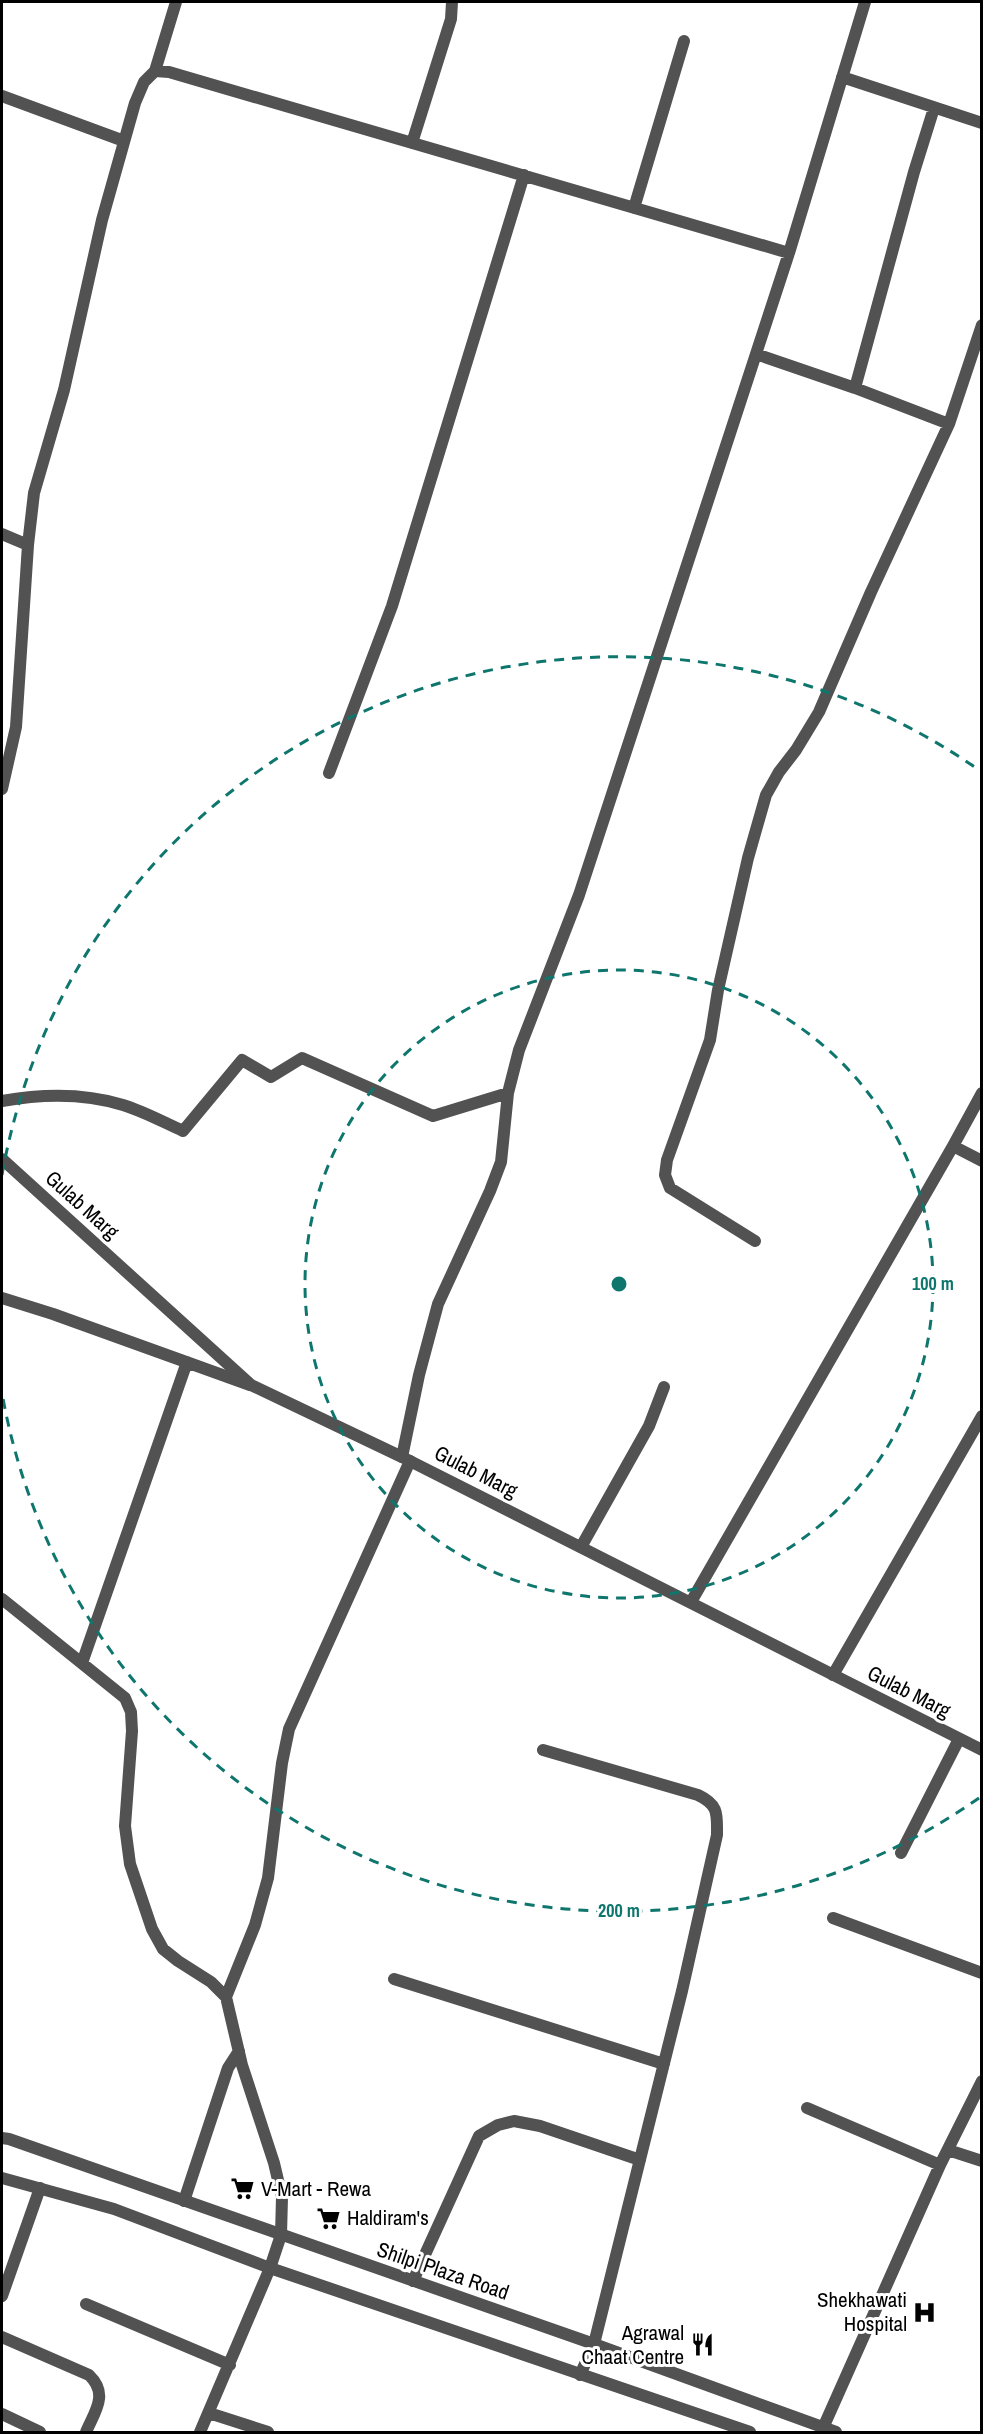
<svg xmlns="http://www.w3.org/2000/svg" width="983" height="2434" viewBox="0 0 983 2434" font-family="'Archivo Narrow',sans-serif">
	<rect width="100%" height="100%" fill="#fff"/>
	<g fill="none" stroke-linecap="round" stroke-linejoin="round">
		<!-- minor -->
		<path stroke="#525252" stroke-width="12" d="M155,71L176,2
			M842,77L982,123
			M2,96L124,141
			M412,143L451,19L452,2
			M634,208L684,41
			M855,388L914,172L934,108
			M949,424L982,325
			M2,534L28,545
			M329,773L392,606L524,175
			M2,789L16,727L28,545L34,493L64,390L102,220L135,103L144,82L155,71L169,72L789,253
			M2,1101C41,1094 84,1093 123,1105C143,1111 163,1122 183,1131L242,1060L271,1077L302,1058L433,1116L508,1093
			M953,1146L982,1161
			M755,1241L670,1188L665,1175L667,1160L710,1040L718,990L748,858L766,795L779,772L796,750L819,712L871,592L949,424L855,388L756,354
			M2,1298L53,1314L250,1385
			M402,1457L419,1375L438,1304L490,1191L501,1162L508,1093L519,1050L579,895L789,253L865,2
			M581,1547L649,1426L664,1387
			M2,1599L125,1698L131,1712L132,1731L125,1826L130,1864L152,1929L163,1949L178,1961L211,1982L226,1997L242,2065L274,2163L282,2197L281,2235L270,2268L200,2432
			M691,1602L953,1146L982,1093
			M82,1663L187,1362
			M833,1675L982,1416
			M543,1750L698,1795C719,1805 717,1814 717,1835L682,1991L594,2344L580,2375
			M901,1853L959,1739
			M833,1918L982,1973
			M394,1979L664,2064
			M226,1997L255,1925L268,1878L282,1763L289,1729L410,1461
			M807,2108L940,2165
			M948,2150L982,2161
			M184,2201L228,2068L239,2051
			M413,2281L479,2136L498,2125L514,2121L540,2126L640,2160
			M2,2296L40,2188
			M86,2304L230,2365
			M2,2337L89,2375C109,2394 95,2411 86,2432
			M209,2413L268,2432
			M2,2414L40,2432
			M823,2428L940,2165L982,2081"/>
		<!-- tertiary -->
		<path stroke="#525252" stroke-width="12" d="M2,1159L251,1385L402,1457L982,1750
			M2,2138L9,2139L594,2344L836,2432
			M2,2178L114,2209L270,2268L750,2432"/>
	</g>
	<!-- distance rings -->
	<g fill="none" stroke="#0f766e" stroke-width="3" stroke-dasharray="10 8">
		<circle cx="619" cy="1284" r="314"/>
		<path d="M979 1798A627 627 0 0 1 2 1393M2 1175A627 627 0 0 1 979 770"/>
	</g>
	<!-- icons -->
	<defs>
		<symbol id="supermarket-bare" viewBox="-9 -9 18 18"><path d="M-6-5.5h2.5l.6 2H6L4.5 2H-2.5L-4.4-4H-6ZM-1.5 3.2a1.3 1.3 0 1 0 .1 0ZM3 3.2a1.3 1.3 0 1 0 .1 0Z" fill="#000" stroke="#fff" stroke-width="2.5" paint-order="stroke"/></symbol>
		<symbol id="hospital-bare" viewBox="-9 -9 18 18"><path d="M-5-5h3v3.5h4V-5h3V5h-3V1.5h-4V5h-3Z" fill="#000" stroke="#fff" stroke-width="2.5" paint-order="stroke"/></symbol>
		<symbol id="restaurant-bare" viewBox="-9 -9 18 18"><path d="M-5-6h1v4h1v-4h1v4h1v-4h1v5L-1.5 .5V6h-2V.5L-5-1ZM5-6V6H3V1.5H1.5Q1.5-4 5-6Z" fill="#000" stroke="#fff" stroke-width="2.5" paint-order="stroke"/></symbol>
	</defs>
	<g fill-rule="evenodd">
		<use href="#supermarket-bare" x="226" y="2172" width="33" height="33"/>
		<use href="#supermarket-bare" x="312" y="2202" width="33" height="33"/>
		<use href="#hospital-bare" x="908" y="2296" width="33" height="33"/>
		<use href="#restaurant-bare" x="686" y="2328" width="33" height="33"/>
	</g>
	<g text-anchor="middle" stroke-width="6" stroke-linejoin="round" paint-order="stroke">
		<!-- street labels -->
		<g font-size="21" fill="#000" stroke="#fff">
			<text transform="translate(82 1205) rotate(42)" y="7">Gulab Marg</text>
			<text transform="translate(476 1472) rotate(27)" y="7">Gulab Marg</text>
			<text transform="translate(909 1692) rotate(27)" y="7">Gulab Marg</text>
			<text transform="translate(443 2271) rotate(19)" y="7">Shilpi Plaza Road</text>
		</g>
		<!-- poi labels -->
		<g font-size="21" fill="#000" stroke="#fff" text-anchor="start">
			<text x="261" y="2196">V-Mart - Rewa</text>
			<text x="347" y="2225">Haldiram's</text>
			<text x="907" y="2307" text-anchor="end">Shekhawati<tspan x="907" dy="24">Hospital</tspan></text>
			<text x="684" y="2340" text-anchor="end">Agrawal<tspan x="684" dy="24">Chaat Centre</tspan></text>
		</g>
	</g>
	<circle cx="619" cy="1284" r="9" fill="#0f766e" stroke="#fff" stroke-width="3"/>
	<g font-size="18" text-anchor="middle" font-weight="bold" fill="#0f766e" stroke="#fff" stroke-width="6" stroke-linejoin="round" paint-order="stroke">
		<text x="933" y="1290">100 m</text>
		<text x="619" y="1917">200 m</text>
	</g>
	<!-- border -->
	<rect width="983" height="2434" fill="none" stroke="#000000" stroke-width="6"/>
</svg>
